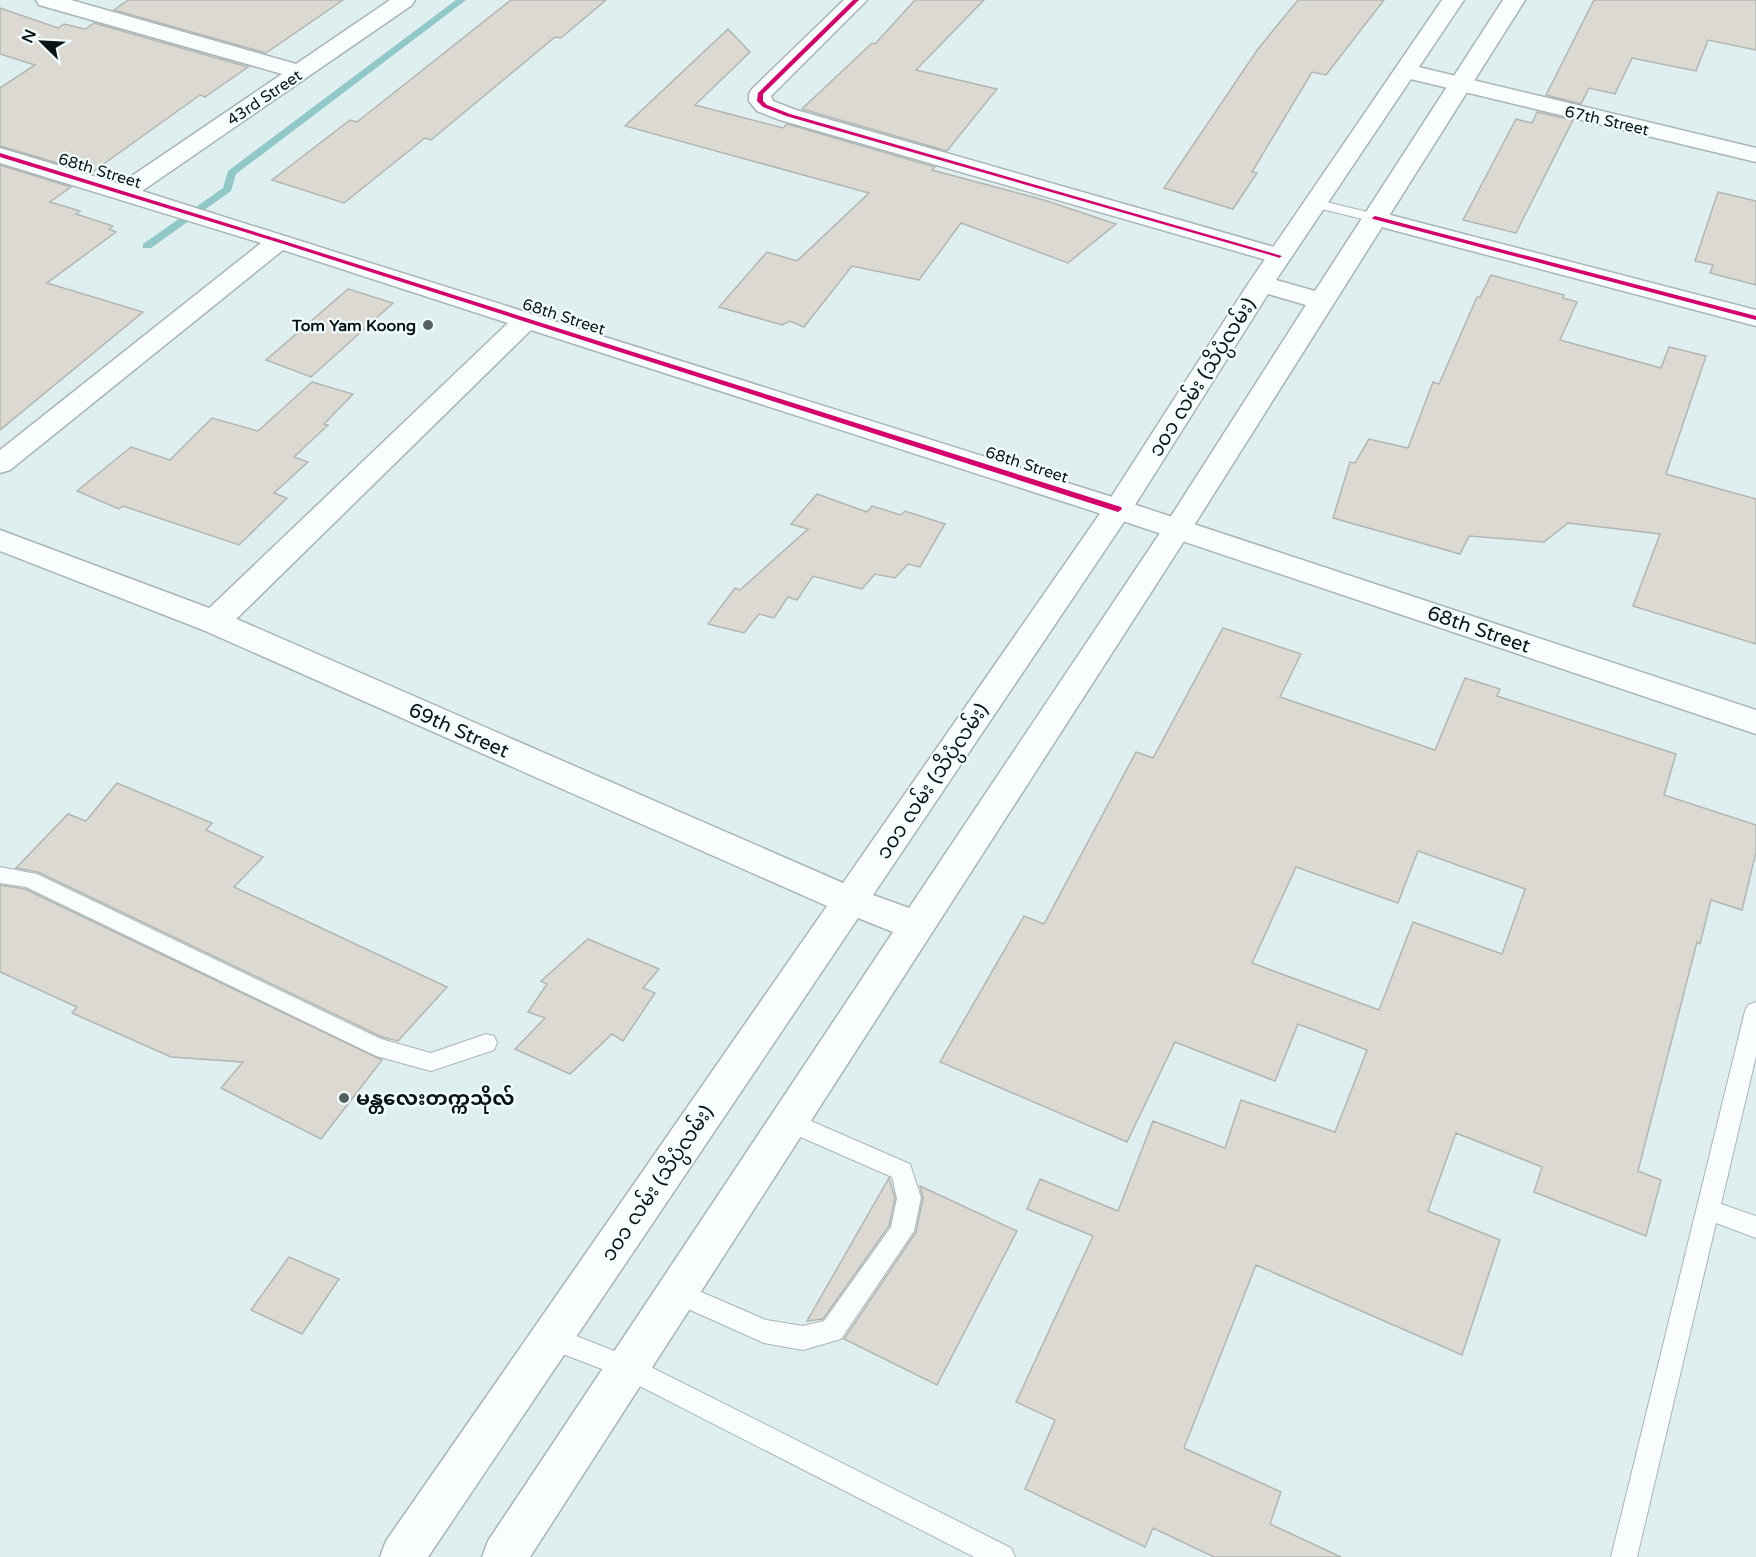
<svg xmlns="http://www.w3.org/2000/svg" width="1756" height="1557" viewBox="0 0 1756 1557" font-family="'Varela Round','Noto Sans Myanmar',sans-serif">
	<rect width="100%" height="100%" fill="#dfefef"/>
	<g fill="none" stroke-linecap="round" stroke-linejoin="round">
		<!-- stream -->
		<path fill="#90c8c8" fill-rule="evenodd" d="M456,0H466L236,174L231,191L151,248H143V244L223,188L228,171Z"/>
	</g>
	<!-- building -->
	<path fill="#dbd9d1" stroke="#b2b6b2" stroke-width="1.5" fill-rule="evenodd" d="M128,0H343L266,53L114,10Z
		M511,0H606L561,38L555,37L431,140L425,138L344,203L272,180L350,120L357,122Z
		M915,0H984L916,70L997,89L947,151L802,109L872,43L875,44Z
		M1298,0H1384L1326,75L1312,72L1252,172L1257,173L1233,209L1164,188L1258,49Z
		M1594,0H1756V50L1708,40L1696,71L1632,58L1615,94L1589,88L1581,104L1546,95Z
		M0,8L58,28L64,24L85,29L94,23L248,67L205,97L200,95L91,173L0,146V88L35,65L0,54Z
		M728,29L750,52L695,105L783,128L787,124L935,167L932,170L1044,200L1116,224L1068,263L961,223L919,280L852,266L804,327L790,321L782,325L719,307L767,252L797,261L869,193L625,126Z
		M1537,112L1573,120L1516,233L1463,220L1516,119L1532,123Z
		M0,165L71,187L50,202L80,211L76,214L113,226L109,229L116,232L47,283L143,312L0,430Z
		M1718,192L1756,201V285L1710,273L1713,265L1695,261Z
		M1491,275L1564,295L1563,298L1577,302L1560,340L1661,368L1669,347L1706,356L1666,474L1756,499V644L1633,606L1660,534L1568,523L1544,542L1469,536L1460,554L1333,518L1350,462L1355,463L1369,439L1408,448L1433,382L1439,384L1477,297H1480Z
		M348,289L393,303L311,377L266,360Z
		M312,382L353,394L324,424L328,425L294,457L308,462L274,493L287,498L239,545L123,506L119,509L77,491L131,447L170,460L212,418L258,431Z
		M817,494L867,512L872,506L901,515L905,511L945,524L920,567L908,564L895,578L875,574L862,589L813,576L797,600L788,597L774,618L759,614L744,633L708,624L735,588L740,590L808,529L791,524Z
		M1223,628L1301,654L1280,697L1435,750L1465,678L1500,689L1497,696L1676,754L1664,795L1756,825V852L1742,910L1711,900L1700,944L1697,942L1638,1171L1661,1180L1646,1236L1534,1192L1542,1167L1456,1133L1428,1211L1500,1240L1462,1355L1256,1265L1184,1448L1281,1492L1270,1524L1341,1557H1214L1153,1528L1145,1547L1025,1489L1055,1420L1016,1402L1093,1236L1027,1209L1040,1179L1118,1211L1153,1121L1225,1148L1241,1100L1335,1132L1367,1050L1298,1024L1275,1081L1175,1042L1127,1142L940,1062L1024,916L1044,924L1136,752L1153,758ZM1418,851L1525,889L1502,954L1413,922L1379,1010L1252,963L1296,867L1398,903Z
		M117,783L212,823L206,830L263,857L234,887L447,987L398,1041L382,1037L38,872L16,868L68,814L86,821Z
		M0,885L25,889L382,1060L321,1139L221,1088L243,1062L171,1057L72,1013L77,1007L0,972Z
		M588,939L659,969L643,988L655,993L623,1041L612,1034L570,1074L515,1049L545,1018L528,1012L547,984L541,981Z
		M889,1178L895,1198L889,1226L823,1319L807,1321Z
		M920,1186L1017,1231L937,1385L844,1339L916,1232L923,1198Z
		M289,1257L339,1279L302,1334L251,1310Z"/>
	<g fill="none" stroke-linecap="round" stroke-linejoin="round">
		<defs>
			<path id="service" d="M1314,199L1380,215L1382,218L1375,222L1309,206L1307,203L1309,200Z
				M0,867L37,874L381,1039L431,1053L486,1034L494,1036L497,1043L494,1050L431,1071L376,1056L26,887L0,883Z
				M1756,1002V1056L1721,1204L1756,1216V1238L1716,1223L1637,1557H1611L1745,1011L1748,1005Z
				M788,1111L910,1164L921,1198L914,1231L841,1339L803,1350L764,1343L668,1300L664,1292L668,1284L676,1281L766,1320L803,1326L824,1321L891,1227L897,1198L892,1177L780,1128L777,1121L780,1114Z
				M551,1326L637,1360L1011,1548L1015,1557H974L620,1376L542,1346L539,1338L542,1330Z"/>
			<path id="minor" d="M36,0H71L296,64L390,0H415L412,5L142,191L1128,502L1132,509L1128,516L1118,519L1108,516L531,330L225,630L214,633L203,630L199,622L203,614L508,323L283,250L10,470L0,473V450L261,243L0,163V148L120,184L282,74L39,5Z
				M844,0H867L771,96L773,101L796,110L1288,251L1292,256L1288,261L1279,264L1270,261L780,120L757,111L749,101V94L752,89Z
				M1406,64L1756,148V162L1398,76L1395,71L1398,66Z
				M1375,211L1756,310V326L1366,223L1363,218L1366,213Z"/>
			<path id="secondary" d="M1118,499L1756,710V734L1108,516L1104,509L1108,502Z"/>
			<path id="primary" d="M1442,0H1464L1276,280L1315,291L1503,0H1525L1188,535L530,1557H482L488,1541L893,932L858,918L428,1557H380L386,1541L827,906L203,630L0,551V530L225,614L843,883L1108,502L1248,284ZM1268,294L1306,305L1168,521L909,908L873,895L1128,516Z"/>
		</defs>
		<!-- service casing -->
		<use href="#service" stroke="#a8b5b5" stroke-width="2"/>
		<!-- minor casing -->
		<use href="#minor" stroke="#a8b5b5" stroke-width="3"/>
		<!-- secondary casing -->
		<use href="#secondary" stroke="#a8b5b5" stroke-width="3"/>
		<!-- primary casing -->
		<use href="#primary" stroke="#a8b5b5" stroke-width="3"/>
		<!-- service -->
		<use href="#service" fill="#fafdfd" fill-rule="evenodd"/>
		<!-- minor -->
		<use href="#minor" fill="#fafdfd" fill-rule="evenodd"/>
		<!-- secondary -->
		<use href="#secondary" fill="#fafdfd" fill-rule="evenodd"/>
		<!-- primary -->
		<use href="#primary" fill="#fafdfd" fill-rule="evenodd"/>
		<defs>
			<path id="cycleway" d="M853,0H859L763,94V101L767,105L790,114L1282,256L1279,258L1277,257L786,116L763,107L757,101L758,93Z
				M0,153L281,240L1121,507L1122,509L1118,512L1115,511L277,242L0,157Z
				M1375,216L1756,316V320L1373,219L1372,218Z"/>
		</defs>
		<!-- cycleway casing -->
		<use href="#cycleway" stroke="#f3fffe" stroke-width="4"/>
		<!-- cycleway -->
		<use href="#cycleway" fill="#d6006c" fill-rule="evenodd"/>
	</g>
	<!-- markers -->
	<g fill="#556161" stroke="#f3fffe" stroke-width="2">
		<circle cx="428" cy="325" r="6"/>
		<circle cx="344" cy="1098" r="6"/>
	</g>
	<g text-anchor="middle" stroke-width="4.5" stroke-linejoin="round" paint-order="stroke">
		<!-- far-street labels -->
		<g font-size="16" fill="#0a1414" stroke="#f3fffe">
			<text transform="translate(264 97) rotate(-34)" y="6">43rd Street</text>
			<text transform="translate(1607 120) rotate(13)" y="6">67th Street</text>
			<text transform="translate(100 170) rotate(17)" y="6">68th Street</text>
			<text transform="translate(564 316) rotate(18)" y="6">68th Street</text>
			<text transform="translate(1027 464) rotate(18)" y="6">68th Street</text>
		</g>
		<!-- far-poi labels -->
		<g font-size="16" font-weight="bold" fill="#0a1414" stroke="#f3fffe" text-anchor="end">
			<text x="416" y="331">Tom Yam Koong</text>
		</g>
		<!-- street labels -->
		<g font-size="20" fill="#0a1414" stroke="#f3fffe">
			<text transform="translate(1202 377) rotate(-58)" y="7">၁၀၁ လမ်း (သိပ္ပံလမ်း)</text>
			<text transform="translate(1479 629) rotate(19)" y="7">68th Street</text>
			<text transform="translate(459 730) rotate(24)" y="7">69th Street</text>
			<text transform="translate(932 781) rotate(-56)" y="7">၁၀၁ လမ်း (သိပ္ပံလမ်း)</text>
			<text transform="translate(657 1183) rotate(-56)" y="7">၁၀၁ လမ်း (သိပ္ပံလမ်း)</text>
		</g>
		<!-- poi labels -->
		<g font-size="20" font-weight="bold" fill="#0a1414" stroke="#f3fffe" text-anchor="start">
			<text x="356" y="1105">မန္တလေးတက္ကသိုလ်</text>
		</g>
	</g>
	<!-- north arrow -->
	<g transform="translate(42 42) rotate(294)" stroke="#f3fffe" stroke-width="4.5" paint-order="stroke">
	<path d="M0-4.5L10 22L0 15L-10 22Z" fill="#0a1414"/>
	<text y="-9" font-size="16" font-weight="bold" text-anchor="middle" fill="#0a1414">N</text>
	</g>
</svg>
